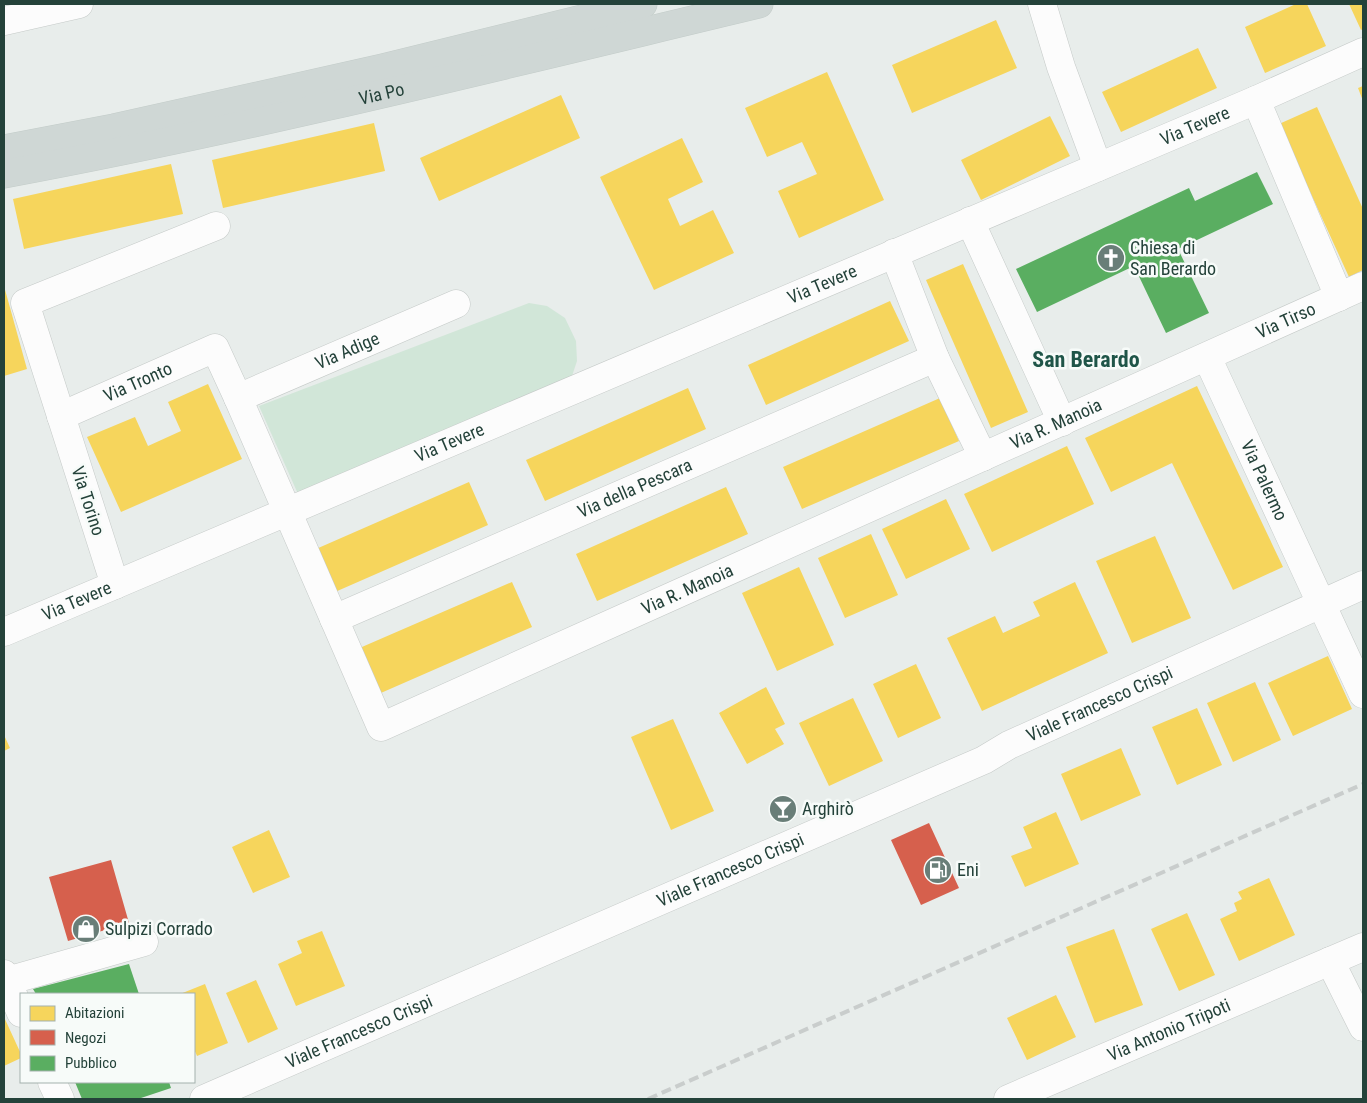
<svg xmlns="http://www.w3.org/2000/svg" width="1367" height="1103" viewBox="0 0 1367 1103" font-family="'Roboto Condensed',sans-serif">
	<rect width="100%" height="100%" fill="#e8edeb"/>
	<!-- green -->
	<path fill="#d1e6d8" d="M529,303L547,306L565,318L576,341L577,361L572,376L298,494L259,406Z"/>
	<!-- homes -->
	<path fill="#f6d55c" d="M1296,4H1307L1326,46L1265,73L1245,27Z
		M1349,4H1363V29L1361,30Z
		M996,20L1017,68L912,113L892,65Z
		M1198,48L1217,88L1121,132L1102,92Z
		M827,72L884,200L799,238L778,191L817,174L802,142L767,157L745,108Z
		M1363,86V101L1358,88Z
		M561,95L580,138L439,201L420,158Z
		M1317,107L1363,209V270L1349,277L1279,124Z
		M1050,116L1070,156L981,200L961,160Z
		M374,123L385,171L223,208L212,160Z
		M682,138L703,182L668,199L680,226L713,210L734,253L654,290L600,177Z
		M171,164L183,214L24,249L13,199Z
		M963,264L1028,412L991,428L926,280Z
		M4,286L27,369L4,376Z
		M890,301L909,341L766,405L748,365Z
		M208,384L242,459L121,512L87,437L135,417L148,446L181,431L168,402Z
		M1197,386L1283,567L1233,590L1172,463L1111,492L1085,438Z
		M688,388L706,429L545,501L526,460Z
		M940,398L959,441L802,509L783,467Z
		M1067,446L1094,504L992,552L964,494Z
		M469,482L488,525L335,592L316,549Z
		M726,487L748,534L597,601L576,554Z
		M946,499L970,549L906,579L882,529Z
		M871,534L898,595L845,618L818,558Z
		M1155,536L1191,618L1132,643L1096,561Z
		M799,567L834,645L777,671L742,593Z
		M512,582L532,627L374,696L355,650Z
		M1075,582L1108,653L982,711L947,638L995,616L1003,633L1040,616L1033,602Z
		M1328,656L1352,709L1293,736L1268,683Z
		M916,664L941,718L898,738L873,684Z
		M1255,682L1281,740L1233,762L1207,703Z
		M766,687L785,724L775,729L784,744L747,764L719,713Z
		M853,698L883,761L829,786L799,723Z
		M1197,708L1222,765L1177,785L1152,727Z
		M673,719L714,811L671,830L631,737Z
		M4,735L10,748L4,751Z
		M1121,748L1141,795L1081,821L1061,774Z
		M1056,812L1079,864L1025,887L1011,856L1032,848L1023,827Z
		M269,830L290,877L253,893L232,847Z
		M1269,878L1295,935L1239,961L1220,919L1237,911L1234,903L1242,899L1238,892Z
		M1187,913L1215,975L1179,991L1151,929Z
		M1114,929L1143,1005L1095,1023L1066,947Z
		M322,931L345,986L296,1006L278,964L302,953L297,941Z
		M256,980L278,1029L248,1043L226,993Z
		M205,984L228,1043L197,1056L194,1049V994H180Z
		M1056,995L1076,1037L1027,1060L1007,1018Z
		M4,1017L21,1054V1058L4,1066Z"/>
	<!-- shops -->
	<path fill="#d6604d" d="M929,823L959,888L921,905L891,840Z
		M111,860L129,923L68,941L49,877Z"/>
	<!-- public -->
	<path fill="#5aae61" d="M1257,172L1273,204L1178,249L1209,313L1166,333L1134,266L1037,312L1016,269L1189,188L1195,201Z
		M129,964L139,994H36L33,989Z
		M75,1082H169L171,1088L138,1099H82Z"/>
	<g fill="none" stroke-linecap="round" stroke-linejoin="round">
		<defs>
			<g id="minor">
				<path d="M1042,4L1061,67L1098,167"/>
				<path d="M4,21L79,4"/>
				<path d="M1256,100L1339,297"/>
				<path d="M970,221L1062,422"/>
				<path d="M894,253L935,358L983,457"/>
				<path id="s1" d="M1207,357L1363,694"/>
				<path id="s2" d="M238,398L456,304"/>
				<path id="s3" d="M61,416L215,348L238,398L381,727L1363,286"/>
				<path d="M115,585L25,303L216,226"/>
				<path id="s4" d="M334,619L935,358"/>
				<path id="s5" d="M4,632L1256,100L1363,52"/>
				<path d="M1330,961L1363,1027"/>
				<path d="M4,974L21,1013"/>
				<path d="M7,981L144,942"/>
				<path d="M52,1082L60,1099"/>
				<path id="s6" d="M204,1099L984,760L1009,745L1363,585"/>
				<path id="s7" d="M1008,1099L1363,947"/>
			</g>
			<g id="major">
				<path d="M4,149L114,128L383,68L643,4"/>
				<path id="s8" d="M4,174C257,127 508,64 759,4"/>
			</g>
		</defs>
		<!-- minor casing -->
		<use href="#minor" stroke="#c5cac8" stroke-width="29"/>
		<!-- major casing -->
		<use href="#major" stroke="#c3ccc9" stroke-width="29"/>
		<!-- minor -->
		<use href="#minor" stroke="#fcfcfc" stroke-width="28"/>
		<!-- major -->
		<use href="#major" stroke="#cfd7d5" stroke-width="28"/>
		<!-- rail -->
		<path stroke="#c9cdcc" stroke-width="4" stroke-dasharray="10 5" stroke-linecap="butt" d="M648,1099L1363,784"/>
	</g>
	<!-- icons -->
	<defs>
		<symbol id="church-disc" viewBox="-11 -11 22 22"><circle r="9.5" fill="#697e78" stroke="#f7fbf9"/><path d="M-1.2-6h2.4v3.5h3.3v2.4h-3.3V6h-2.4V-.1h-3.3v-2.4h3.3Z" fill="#fff"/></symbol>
		<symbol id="bar-disc" viewBox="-11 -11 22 22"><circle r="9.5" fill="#697e78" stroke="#f7fbf9"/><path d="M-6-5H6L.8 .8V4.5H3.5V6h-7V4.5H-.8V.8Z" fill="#fff"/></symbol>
		<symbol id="fuel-disc" viewBox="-11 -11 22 22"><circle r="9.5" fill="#697e78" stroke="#f7fbf9"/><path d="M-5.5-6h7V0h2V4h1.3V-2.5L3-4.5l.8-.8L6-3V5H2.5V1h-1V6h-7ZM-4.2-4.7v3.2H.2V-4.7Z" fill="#fff"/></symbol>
		<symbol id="shop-disc" viewBox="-11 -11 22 22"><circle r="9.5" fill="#697e78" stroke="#f7fbf9"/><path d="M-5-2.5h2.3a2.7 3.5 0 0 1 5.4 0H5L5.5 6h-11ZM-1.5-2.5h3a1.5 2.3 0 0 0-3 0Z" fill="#fff"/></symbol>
	</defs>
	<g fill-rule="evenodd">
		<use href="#church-disc" x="1095" y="242" width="32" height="32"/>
		<use href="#bar-disc" x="767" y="793" width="32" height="32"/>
		<use href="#fuel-disc" x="922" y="854" width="32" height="32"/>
		<use href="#shop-disc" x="70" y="913" width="32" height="32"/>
	</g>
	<g text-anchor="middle" stroke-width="5" stroke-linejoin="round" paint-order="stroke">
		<!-- street labels -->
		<g font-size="18" fill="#24423a" stroke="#f7fbf9">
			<text dy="6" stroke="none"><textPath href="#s8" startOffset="386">Via Po</textPath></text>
			<text dy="6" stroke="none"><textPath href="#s5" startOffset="1294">Via Tevere</textPath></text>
			<text dy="6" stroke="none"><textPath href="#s5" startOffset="889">Via Tevere</textPath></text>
			<text dy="6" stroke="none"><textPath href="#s3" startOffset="1574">Via Tirso</textPath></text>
			<text dy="6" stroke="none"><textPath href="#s2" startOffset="119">Via Adige</textPath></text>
			<text dy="6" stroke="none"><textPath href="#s3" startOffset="84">Via Tronto</textPath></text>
			<text dy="6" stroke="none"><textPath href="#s3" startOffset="1322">Via R. Manoia</textPath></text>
			<text dy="6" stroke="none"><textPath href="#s5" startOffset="484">Via Tevere</textPath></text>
			<text dy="6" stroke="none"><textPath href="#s1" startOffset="136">Via Palermo</textPath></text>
			<text dy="6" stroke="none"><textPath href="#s4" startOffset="328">Via della Pescara</textPath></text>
			<text transform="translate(88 501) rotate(72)" y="6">Via Torino</text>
			<text dy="6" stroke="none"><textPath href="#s3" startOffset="918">Via R. Manoia</textPath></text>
			<text dy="6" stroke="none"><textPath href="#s5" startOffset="79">Via Tevere</textPath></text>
			<text dy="6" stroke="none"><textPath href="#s6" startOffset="979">Viale Francesco Crispi</textPath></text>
			<text dy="6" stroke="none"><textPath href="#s6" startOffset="574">Viale Francesco Crispi</textPath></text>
			<text dy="6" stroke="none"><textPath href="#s7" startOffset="175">Via Antonio Tripoti</textPath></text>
			<text dy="6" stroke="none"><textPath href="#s6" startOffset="169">Viale Francesco Crispi</textPath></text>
		</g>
		<!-- poi labels -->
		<g font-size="18" fill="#24423a" stroke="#f7fbf9" text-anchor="start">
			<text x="1130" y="254">Chiesa di<tspan x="1130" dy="21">San Berardo</tspan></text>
			<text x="802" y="815">Arghirò</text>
			<text x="957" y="876">Eni</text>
			<text x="105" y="935">Sulpizi Corrado</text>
		</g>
		<!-- district labels -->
		<g font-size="22" font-weight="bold" fill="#1f5548" stroke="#f7fbf9">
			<text x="1086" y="367">San Berardo</text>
		</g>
	</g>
	<!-- border -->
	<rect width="1367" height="1103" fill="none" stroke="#24423a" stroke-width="10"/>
	<!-- legend -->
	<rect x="20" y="993" width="175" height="90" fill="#f7fbf9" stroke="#a3b1ad"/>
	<rect x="30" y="1006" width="25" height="15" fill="#f6d55c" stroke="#a3b1ad"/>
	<text x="65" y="1018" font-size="15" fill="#24423a">Abitazioni</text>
	<rect x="30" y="1030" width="25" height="15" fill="#d6604d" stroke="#a3b1ad"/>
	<text x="65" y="1043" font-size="15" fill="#24423a">Negozi</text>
	<rect x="30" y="1056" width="25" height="15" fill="#5aae61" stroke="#a3b1ad"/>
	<text x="65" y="1068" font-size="15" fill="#24423a">Pubblico</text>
</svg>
